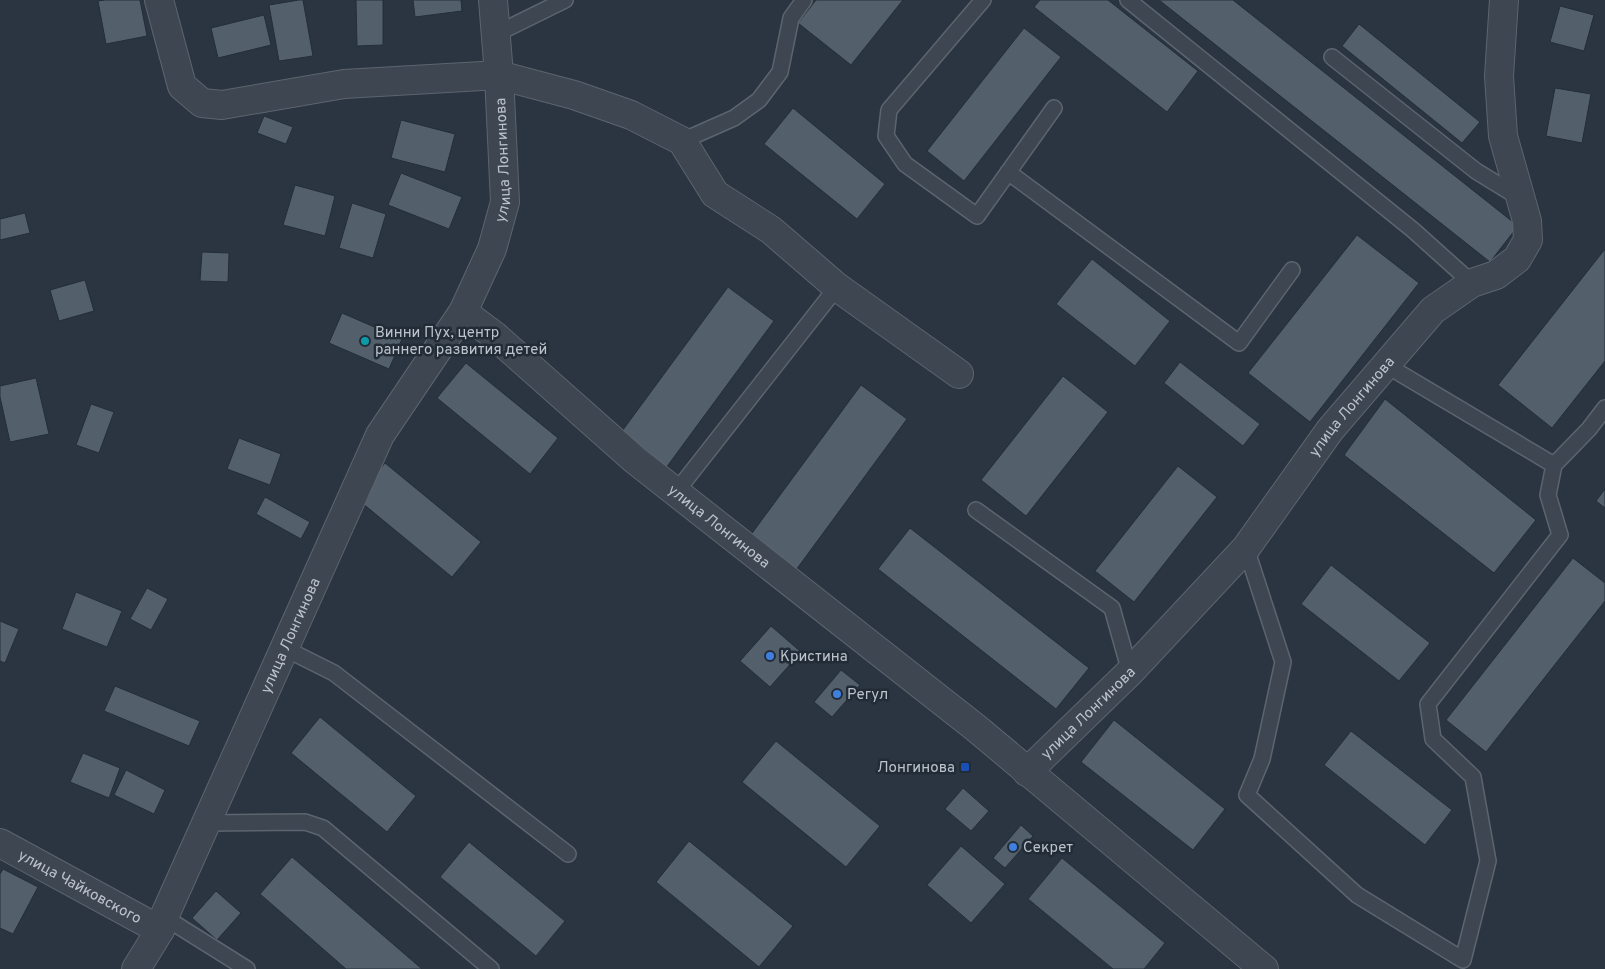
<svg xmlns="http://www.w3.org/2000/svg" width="1605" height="969" viewBox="0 0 1605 969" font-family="Overpass,sans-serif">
	<rect width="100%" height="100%" fill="#2a3541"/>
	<!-- building -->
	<path fill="#53606c" stroke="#242e39" d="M105,0H140L147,36L106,44L98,1Z
		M299,0H303L313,56L279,61L269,5Z
		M356,0H383V45L357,46Z
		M413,0H461L462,11L415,17Z
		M816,0H903L851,65L798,23Z
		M1040,0H1108L1198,71L1167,112L1034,7Z
		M1159,0H1233L1518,226L1490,262Z
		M1560,6L1594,15L1584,51L1550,42Z
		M264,15L271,45L218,58L211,28Z
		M1359,24L1480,122L1462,143L1342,46Z
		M1024,28L1061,57L964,181L927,151Z
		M1555,88L1591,94L1582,143L1546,136Z
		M793,108L885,184L857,219L764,144Z
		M264,116L293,127L286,144L257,133Z
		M401,120L455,134L445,172L391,158Z
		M401,173L462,197L449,229L388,205Z
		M295,185L335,196L325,236L283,225Z
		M352,203L386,214L373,258L339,248Z
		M25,213L30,233L0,240V219Z
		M1357,235L1419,283L1310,422L1248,373Z
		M1605,249V361L1552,428L1498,385Z
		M202,252L229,253L228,282L200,281Z
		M1092,259L1170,321L1135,366L1056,304Z
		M85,280L94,311L59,321L50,290Z
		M728,287L774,321L663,472L617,438Z
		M342,313L402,339L389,369L329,343Z
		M1180,362L1260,424L1243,446L1164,383Z
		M466,363L558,438L530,474L437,398Z
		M1063,376L1108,412L1026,516L981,480Z
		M36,378L49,434L10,442L0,397V386Z
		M861,385L907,419L796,570L750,536Z
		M1385,399L1536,520L1494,573L1344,455Z
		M91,404L114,412L99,453L76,445Z
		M239,438L281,454L270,485L227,469Z
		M385,463L481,542L452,577L356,498Z
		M1178,466L1217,497L1134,602L1095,571Z
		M1605,489V508L1596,501Z
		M265,497L310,522L301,539L256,514Z
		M910,528L1089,668L1056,709L878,569Z
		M1573,558L1605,583V601L1486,752L1446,720Z
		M1331,565L1430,643L1399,681L1301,604Z
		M147,588L168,599L151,630L130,619Z
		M76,592L122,611L107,647L62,629Z
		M0,621L19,629L5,663L0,661Z
		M771,626L801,652L770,687L740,661Z
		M841,670L860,685L832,717L814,702Z
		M115,686L200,721L189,746L104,711Z
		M320,717L416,796L387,832L291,753Z
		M1114,720L1225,809L1193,850L1081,762Z
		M1351,731L1452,810L1425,845L1324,765Z
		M776,741L880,826L846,867L742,782Z
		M83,753L120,768L109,798L70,782Z
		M126,770L165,790L154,814L114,795Z
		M963,788L989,811L971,831L945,809Z
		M1021,825L1033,836L1005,868L993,858Z
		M689,841L793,926L759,967L656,882Z
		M469,842L565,921L536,956L440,877Z
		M961,846L1005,884L971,923L927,885Z
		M292,857L422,969H346L260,894Z
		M1062,858L1165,943L1144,969H1113L1028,899Z
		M3,869L38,887L13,934L0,928V874Z
		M216,891L241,913L217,940L192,918Z"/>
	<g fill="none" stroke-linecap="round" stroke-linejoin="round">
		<defs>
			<path id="lane" d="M983,0L889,110L886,136L905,164L977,216L1054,108
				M1128,0L1413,230L1472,283
				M496,34L565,0
				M1332,57L1476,171L1520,198
				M682,141L734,118L759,100L780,72L791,18L804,0
				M1008,172L1239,343L1292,270
				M1554,465L1589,429L1605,408
				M676,492L837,287
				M976,510L1112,608L1130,672
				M1246,548L1283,662L1262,759L1247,795L1357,895L1463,960L1488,861L1473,777L1433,739L1428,704L1560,535L1548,495L1554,465L1386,365
				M284,648L334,673L568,854
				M206,823L305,822L323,828L491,969
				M164,917L247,969"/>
			<g id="street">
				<path d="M159,0L182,86L202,103L222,105L344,84L499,75L574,95L631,115L682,141L715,194L771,230L837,287L959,374"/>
				<path id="s1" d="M463,312L495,336L635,460L976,728L1264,969"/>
				<path id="s2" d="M1027,772L1130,672L1246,548L1330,430L1433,310L1472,283L1496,275L1517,259L1528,240L1527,221L1503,136L1499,76L1504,0"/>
				<path id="s3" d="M0,843L160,930"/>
				<path id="s4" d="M136,969L160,930L164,917L380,435L463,312L492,249L505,202L499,75L493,0"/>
			</g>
		</defs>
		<!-- lane casing -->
		<use href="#lane" stroke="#5c656f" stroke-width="18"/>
		<!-- street casing -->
		<use href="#street" stroke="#5c656f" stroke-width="30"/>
		<!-- lane -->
		<use href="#lane" stroke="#3e4751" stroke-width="15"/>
		<!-- street -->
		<use href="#street" stroke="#3e4751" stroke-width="28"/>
	</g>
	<!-- markers -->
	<circle fill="#0f9aa8" stroke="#222c37" stroke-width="2" cx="365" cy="341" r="5"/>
	<g fill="#3f7fe0" stroke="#222c37" stroke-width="2">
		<circle cx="770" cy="656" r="5"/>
		<circle cx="837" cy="694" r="5"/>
		<circle cx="1013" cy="847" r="5"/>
	</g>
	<rect fill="#1a4fb4" stroke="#222c37" stroke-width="2" x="960" y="762" width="10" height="10" rx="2.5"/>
	<g text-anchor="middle" stroke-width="5" stroke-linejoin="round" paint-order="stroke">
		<!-- street labels -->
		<g font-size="15" fill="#bbc2cb" stroke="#222c37">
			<text dy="5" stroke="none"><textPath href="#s4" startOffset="896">улица Лонгинова</textPath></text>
			<text dy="5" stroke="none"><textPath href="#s2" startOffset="490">улица Лонгинова</textPath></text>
			<text dy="5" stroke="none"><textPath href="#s1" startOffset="334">улица Лонгинова</textPath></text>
			<text dy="5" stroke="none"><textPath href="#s4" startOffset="368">улица Лонгинова</textPath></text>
			<text dy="5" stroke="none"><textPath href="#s2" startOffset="85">улица Лонгинова</textPath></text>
			<text dy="5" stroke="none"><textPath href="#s3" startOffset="91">улица Чайковского</textPath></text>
		</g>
		<!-- poi labels -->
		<g font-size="15" fill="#bbc2cb" stroke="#222c37" text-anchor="start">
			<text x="375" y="337">Винни Пух, центр<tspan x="375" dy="17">раннего развития детей</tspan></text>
			<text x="780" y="661">Кристина</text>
			<text x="847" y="699">Регул</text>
			<text x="955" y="772" text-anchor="end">Лонгинова</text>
			<text x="1023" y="852">Секрет</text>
		</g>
	</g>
</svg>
